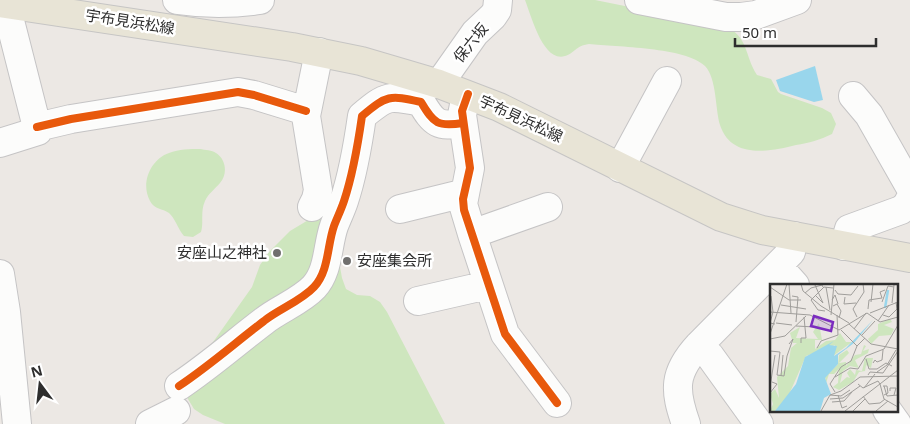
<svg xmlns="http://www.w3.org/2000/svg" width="910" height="424" viewBox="0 0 910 424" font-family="'Noto Sans','Noto Sans JP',sans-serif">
	<rect width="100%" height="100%" fill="#ece8e4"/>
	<!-- green -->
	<path fill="#cee6be" d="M525,0H595L724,26C749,36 744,55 757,75L771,79L778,92L781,94L822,108L831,113L836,124L832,134C820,140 809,143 796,145C769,152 731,159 720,125C715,108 717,79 705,66C686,47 616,47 589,44C575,46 575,53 565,56C543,63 531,15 525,0Z
		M200,149C205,150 212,150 216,153C226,159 228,174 220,183C215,189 208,194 205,201C200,212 204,222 201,232L193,237L184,236C178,229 175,218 169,213C162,208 155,210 150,201C140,183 151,159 169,153C179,149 190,149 200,149Z
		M318,217L326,218L334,233L342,278L346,289L357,295L370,296L380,302L387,312L445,424H225L203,415L194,409L188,399L186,387L194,369L252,287L260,265L269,252L290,231L310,219Z"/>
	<!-- water -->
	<path fill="#99d6ec" d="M815,66L823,100L814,102L780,91L776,80Z"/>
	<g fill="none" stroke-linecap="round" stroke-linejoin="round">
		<defs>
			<path id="minor" d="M177,0C204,4 233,4 260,0
				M639,0L726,17H741L756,15L797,0
				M439,84L475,33L493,16L497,10L498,0
				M853,96L869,115L910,187
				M464,105L462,115L470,168L463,204L472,234L505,334L557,403
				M37,127L71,119L238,92L254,95L306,111
				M0,143L38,131L10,21L13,5
				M620,168L667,81
				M312,207L316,199L318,190L306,116L319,52
				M400,209L457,195L464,196
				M472,234L548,207
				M844,246L849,229L901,210L907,205L910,199
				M778,266L795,285
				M0,274L6,312L17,424
				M418,301L488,285
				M699,345L710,356L759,424
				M179,386C209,366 235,343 264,321C279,309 301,301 314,287C329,271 327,246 334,226C337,218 341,210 344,201C353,174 358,144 362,116C387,95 389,95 421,102C434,124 438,127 463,123
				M887,410L897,424
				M150,424L176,411
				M686,424C674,390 673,373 699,345L791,252L794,236"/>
			<path id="major" d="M0,3L292,47L361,61L439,84L499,107L721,217L762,230L910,258"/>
		</defs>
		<!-- minor casing -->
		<use href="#minor" stroke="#c5c4c5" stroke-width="30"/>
		<!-- major casing -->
		<use href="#major" stroke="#c6c5c4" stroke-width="30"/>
		<!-- minor -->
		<use href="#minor" stroke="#fcfcfb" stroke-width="28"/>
		<!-- major -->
		<use href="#major" stroke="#e8e4d6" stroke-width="28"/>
		<defs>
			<path id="cycleway" d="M468,94L462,111L470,168L463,199L464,210L505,334L557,403
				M37,127L71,119L238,92L254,95L306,111
				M179,386C209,366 235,343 264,321C279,309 301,301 314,287C329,271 327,246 334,226C337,218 341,210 344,201C353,174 358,144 362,116C387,95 389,95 421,102C434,124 438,127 463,123"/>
		</defs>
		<!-- cycleway casing -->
		<use href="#cycleway" stroke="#fff" stroke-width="11"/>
		<!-- cycleway -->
		<use href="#cycleway" stroke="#e8590c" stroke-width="8"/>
	</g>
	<!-- markers -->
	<g fill="#706f6e" stroke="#fff" stroke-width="2">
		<circle cx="277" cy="253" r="5"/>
		<circle cx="347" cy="261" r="5"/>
	</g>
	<g text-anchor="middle" stroke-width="5" stroke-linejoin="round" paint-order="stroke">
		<!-- street labels -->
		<g font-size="15" fill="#2e2e2e" stroke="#fff">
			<text transform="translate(130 22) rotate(9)" y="5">宇布見浜松線</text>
			<text transform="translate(471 43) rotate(-51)" y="5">保六坂</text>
			<text transform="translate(521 119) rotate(25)" y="5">宇布見浜松線</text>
		</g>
		<!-- poi labels -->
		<g font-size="15" fill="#2e2e2e" stroke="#fff" text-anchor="end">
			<text x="267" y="258">安座山之神社</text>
			<text x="357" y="266" text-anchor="start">安座集会所</text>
		</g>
	</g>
	<!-- overview -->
	<g transform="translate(770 284)">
		<rect width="128" height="128" fill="#ece8e4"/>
		<path d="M120,35L122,38L114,41L124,45L121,51L109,52L101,60L98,55L108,46V40ZM49,39L52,56H45V65L56,57L65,56L70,49L76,58H82L63,72L65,61L36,72L17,115L5,127H0L3,120L0,110L5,105L9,114L7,93L18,82L21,64L27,59H23L20,49L30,43L26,54L48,55L43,48ZM94,61L96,62L93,67L99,65L98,69L85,76L89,84L80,82L73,87L70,99L77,93L80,94L77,89L80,85L85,91L86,86L92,87L95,74H103L101,84L96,81L95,87L89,88L83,98L69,106L63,103L68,99L69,85L64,90H59L56,99L55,93L68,80L69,71L77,66L79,69L69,79L76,78V82L85,71L91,70Z" fill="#cee6be"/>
		<path d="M103,36L84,59L68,71V80L55,94L61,110L54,114L50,127H5L26,100L35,73L64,57L59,61L67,62L64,72L76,64Z" fill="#99d6ec"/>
		<path fill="none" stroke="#99d6ec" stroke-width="2.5" d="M115,24L118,6"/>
		<path fill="none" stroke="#a09e9b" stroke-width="1" d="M19,0L21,29M31,0L33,7L51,22L79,39M45,1L53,19L45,11M0,3L19,16H31M56,3L60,26M65,6L68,10L81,11L88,2M35,9L41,4L52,1L53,3M1,12L3,28L0,39L5,40M22,12L28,13L26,38M75,13L74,20L86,19M62,16L65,11L68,20M101,18L103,0M112,18L118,2L124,3M122,19L124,1M11,21L36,25M63,22L67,20L71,27L69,34M98,25L99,16L112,14L110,8L115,6M55,27L48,26L41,16L54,3L63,4M0,28L40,31L69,46L97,29L110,38L128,33M100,29L128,18M61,31L64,0M113,31L119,33L127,25L126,18M87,33L83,25L94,8L93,0M108,37L119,21M6,39L22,41M79,40L101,60L128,65M26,42L45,43M84,45L96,29M71,46L87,62M0,50L17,0M92,51L105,37M0,55L15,52L36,32M31,59V54H36L34,33M47,64L51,57L68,51L67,31M0,67L10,68L7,91L14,92L17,72L23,55L19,60M96,75L99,85H107L116,79L122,82M103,79L105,76L107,78L112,76L113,66M107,88L117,81L126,66M98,91L100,88L113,89L128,67M11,92L13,71M65,93L80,84L88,85L96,72L114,65L128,41M88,100L93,104L108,97L110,100M110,100L114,115L128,123M113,102H117L118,109L114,111M114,102L117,112L128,111M0,103L5,71M94,104L105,90M120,107V104H126L124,111M65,108L60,100L71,83L81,77L87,62L95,54M0,109L7,100L2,98M60,111L71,112L80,106M68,111L72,124L77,122M93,112L99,120L110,119L115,115M60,115L73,114L90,102M62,118L74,117L82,108M51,127L60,111L71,107L90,93L128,92M75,127L128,86M83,127L95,115M106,127L118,117"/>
		<path fill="#7b2cbf" fill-opacity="0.15" stroke="#7b2cbf" stroke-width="2.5" d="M44,32L63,38L61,47L41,42Z"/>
		<rect width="128" height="128" fill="none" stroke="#2e2e2e" stroke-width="2.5"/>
	</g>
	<!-- north arrow -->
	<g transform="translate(40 384) rotate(345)" stroke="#ffffff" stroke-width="4" paint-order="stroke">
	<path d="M0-4L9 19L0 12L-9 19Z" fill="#2e2e2e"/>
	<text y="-8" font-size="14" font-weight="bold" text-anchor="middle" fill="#2e2e2e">N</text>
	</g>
	<!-- scale -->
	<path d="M735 38v8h141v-8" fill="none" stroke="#2e2e2e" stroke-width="2.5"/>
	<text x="742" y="38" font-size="15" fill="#2e2e2e" stroke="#ffffff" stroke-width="4" paint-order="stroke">50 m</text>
</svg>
